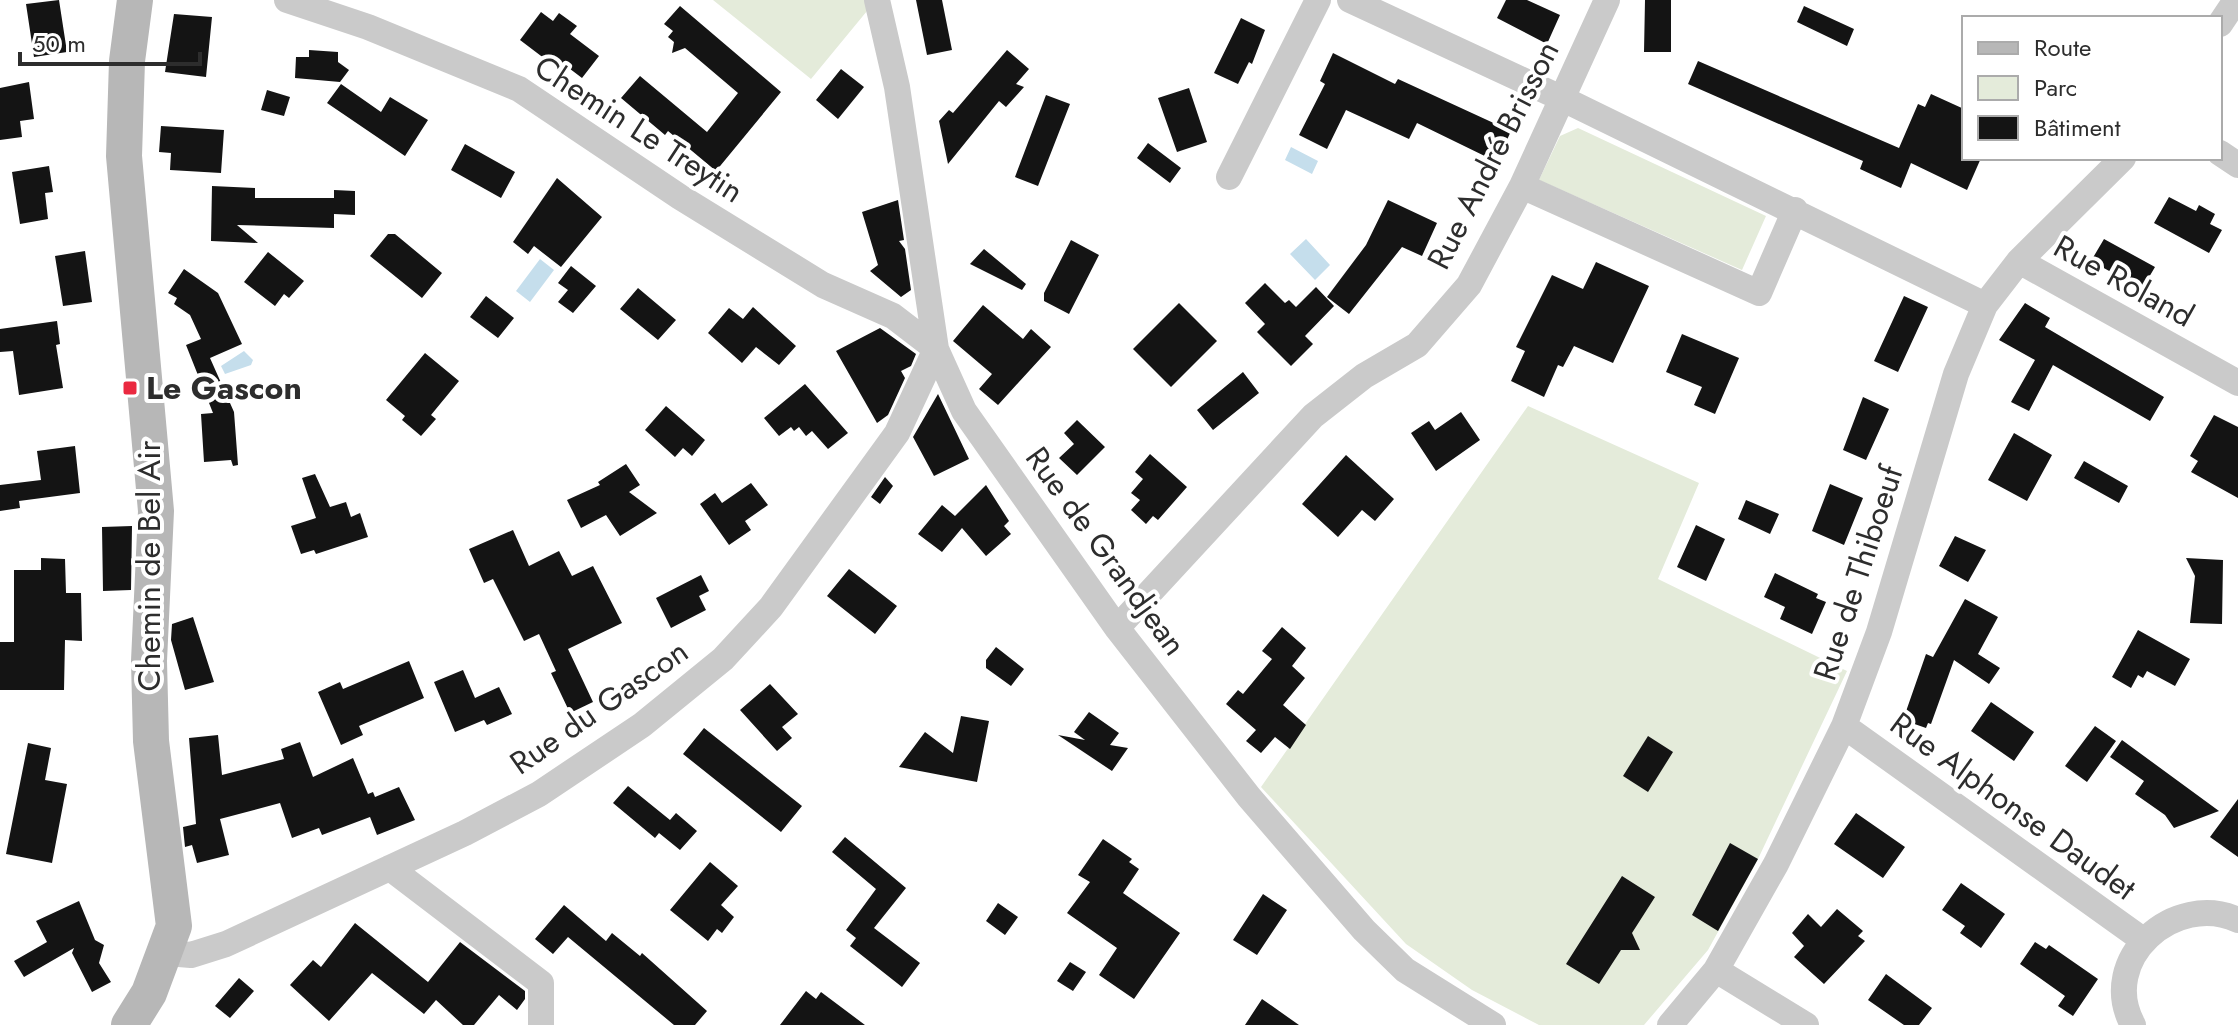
<svg xmlns="http://www.w3.org/2000/svg" width="2238" height="1025" viewBox="0 0 2238 1025" font-family="Jost,sans-serif">
	<rect width="100%" height="100%" fill="#fff"/>
	<!-- green -->
	<path fill="#e4ebda" d="M713,0H865L867,11L811,79Z
		M1578,128L1766,216L1742,270L1539,180L1560,136Z
		M1528,406L1699,483L1658,579L1847,671L1758,859L1708,950L1644,1025H1539L1472,990L1406,944L1261,787Z"/>
	<!-- water -->
	<path fill="#c5deec" d="M1291,147L1318,161L1312,174L1285,160Z
		M1306,239L1330,265L1315,280L1290,254Z
		M540,259L554,270L530,302L516,291Z
		M244,351L253,360L251,365L225,374L221,366Z"/>
	<!-- building -->
	<path fill="#141414" d="M59,0L67,52L34,57L26,4Z
		M916,0H942L952,50L927,55Z
		M1506,0H1527L1560,15L1547,44L1497,18Z
		M1645,0H1671V52H1644Z
		M680,6L781,92L716,171L668,131L665,135L621,98L640,76L707,132L738,93L685,48L672,53L674,42L668,37L673,31L664,24Z
		M1804,6L1854,29L1847,46L1797,22Z
		M541,12L553,21L559,13L577,26L570,34L599,56L582,78L553,56L549,62L520,40Z
		M174,14L212,17L206,77L165,72Z
		M1241,18L1265,30L1252,64L1249,62L1238,84L1214,73Z
		M309,50L338,52V62L349,70L340,82L295,78L296,57H309Z
		M1007,50L1029,69L1016,84L1024,87L1006,107L999,101L948,164L939,121L949,110L953,113Z
		M1333,53L1395,84L1398,79L1511,131L1497,162L1417,123L1409,139L1346,110L1327,149L1299,135L1325,84L1320,81Z
		M1698,61L1899,148L1918,104L1925,107L1931,94L1964,109V158H1981L1967,190L1911,163L1901,188L1860,169L1863,161L1688,84Z
		M841,69L864,87L838,119L816,100Z
		M29,82L34,119L20,121L22,137L0,140V88Z
		M341,84L381,112L390,97L428,120L405,156L327,103Z
		M1189,88L1207,142L1177,152L1158,98Z
		M267,90L290,97L284,116L261,110Z
		M1046,95L1070,104L1038,186L1015,177Z
		M161,126L224,130L221,173L170,170L171,153L159,152Z
		M1148,143L1181,168L1170,183L1137,158Z
		M465,144L515,172L501,198L451,170Z
		M49,166L53,192L45,193L48,219L20,224L12,172Z
		M557,178L602,217L561,267L534,246L528,254L513,242Z
		M212,186L255,188V198H334V190L355,191V215L334,214V228L237,225L258,243L211,241Z
		M2169,197L2196,211L2199,205L2215,214L2210,224L2222,230L2209,253L2154,223Z
		M898,200L904,240L899,241L905,249L911,290L901,297L870,271L878,265L862,212Z
		M1388,200L1437,223L1422,256L1402,247L1349,314L1327,297L1366,245Z
		M388,234H395L442,273L422,298L370,256Z
		M2104,239L2155,267L2142,289L2091,261Z
		M1071,240L1099,255L1069,314L1044,301V293Z
		M984,249L1026,284L1022,290L970,264Z
		M85,251L92,302L63,306L55,256Z
		M268,252L304,281L289,298L284,294L275,306L244,282Z
		M1596,262L1649,286L1613,363L1574,346L1563,367L1558,365L1544,397L1511,381L1525,351L1516,347L1552,275L1583,289Z
		M571,266L596,286L573,313L558,302L568,290L558,283Z
		M184,269L218,293L242,344L210,358L234,412L238,465L233,466L231,460L204,462L201,414L213,413L186,345L201,339L190,315L174,304L177,298L168,293Z
		M1265,283L1285,303L1289,300L1296,307L1316,287L1334,306L1305,336L1313,344L1291,366L1257,332L1265,324L1245,303Z
		M638,288L676,320L658,340L620,309Z
		M486,296L514,318L498,338L470,317Z
		M1904,296L1928,307L1898,372L1874,361Z
		M1179,303L1217,341L1171,387L1133,349Z
		M2025,303L2050,318L2045,327L2164,397L2150,421L2053,365L2029,411L2011,402L2035,360L1999,340Z
		M983,305L1023,339L1031,329L1051,347L998,405L979,389L992,374L953,341Z
		M753,307L796,346L779,365L756,347L742,363L708,333L729,308L743,319Z
		M57,321L60,344L56,345L63,388L19,395L13,351L0,352V329Z
		M880,328L916,354L911,366L901,371L905,378L888,415L877,423L836,351Z
		M1682,334L1739,358L1715,414L1694,405L1702,387L1666,372Z
		M425,353L459,381L431,415L436,419L421,436L402,420L405,416L386,400Z
		M1243,372L1259,393L1213,430L1197,410Z
		M805,384L848,433L828,449L812,431L806,436L799,427L794,431L791,427L779,436L764,418Z
		M938,394L969,459L934,476L913,437Z
		M1863,397L1889,409L1866,460L1843,450Z
		M666,406L705,440L692,456L683,448L675,457L645,430Z
		M1461,412L1480,440L1436,471L1411,433L1429,421L1435,430Z
		M2214,415L2238,427V498L2191,472L2198,461L2190,456Z
		M1077,420L1105,447L1077,475L1059,458L1074,444L1064,433Z
		M2014,433L2052,455L2027,501L1988,480Z
		M75,446L80,493L19,501L20,508L0,511V485L41,480L37,451Z
		M1150,454L1187,487L1158,520L1153,516L1146,524L1131,510L1140,500L1131,493L1143,479L1135,472Z
		M1346,455L1394,499L1375,521L1362,510L1338,537L1302,504Z
		M2084,461L2128,486L2119,503L2074,478Z
		M626,464L640,485L629,492L657,513L620,536L606,515L581,528L567,500L600,485L598,482Z
		M315,474L330,507L346,502L351,517L360,513L368,537L316,554L314,550L301,554L291,526L316,518L302,478Z
		M885,477L893,486L880,504L871,497Z
		M751,483L768,505L745,521L751,530L729,545L700,504L715,493L722,503Z
		M1830,484L1863,498L1844,545L1812,531Z
		M986,485L1009,521L1004,526L1011,534L986,556L962,528L942,552L918,534L942,505L955,516Z
		M1746,500L1779,514L1770,534L1738,519Z
		M1696,525L1725,539L1706,581L1677,567Z
		M132,526L131,590L103,591L102,527Z
		M513,530L529,566L559,551L572,576L593,566L622,623L568,649L593,702L570,713L551,673L556,671L539,634L524,641L493,579L484,583L469,549Z
		M1955,536L1986,550L1968,582L1939,566Z
		M41,558L65,559L66,593H81L82,641L65,640L64,690H0V642H14V570H41Z
		M2186,558L2223,560L2222,624L2190,623L2195,576Z
		M849,569L897,606L875,634L827,596Z
		M1775,573L1818,594L1816,598L1826,602L1812,634L1780,619L1785,607L1764,597Z
		M701,575L709,591L699,596L706,610L671,628L656,598Z
		M1965,599L1998,617L1978,654L2000,668L1989,684L1954,660L1931,724L1928,723L1926,728L1903,720L1926,654L1933,657Z
		M193,617L214,682L185,690L171,640L172,624Z
		M1282,627L1306,648L1292,666L1305,678L1283,705L1306,725L1290,749L1275,737L1261,753L1246,741L1256,730L1226,704L1238,690L1243,694L1272,659L1262,651Z
		M2138,630L2190,659L2175,686L2147,671L2143,678L2138,675L2131,688L2112,677Z
		M996,647L1024,669L1011,686L986,668V660Z
		M409,661L424,698L359,726L363,735L341,745L318,692L340,682L343,689Z
		M463,670L475,698L499,687L512,714L487,725L484,720L455,732L434,682Z
		M770,684L798,714L782,727L792,738L777,751L740,710Z
		M1991,702L2034,732L2014,761L1971,731Z
		M1089,712L1119,733L1110,745L1128,748L1112,771L1058,735L1085,740L1074,732Z
		M961,716L989,721L977,782L899,767L925,732L953,753Z
		M2095,726L2116,741L2087,782L2065,766Z
		M704,728L802,806L781,832L683,754Z
		M218,735L222,775L284,759L281,749L300,742L313,777L353,758L368,794L373,792L375,797L399,787L415,820L377,835L370,817L322,835L319,828L292,838L280,803L220,819L229,855L197,863L192,845L185,847L183,827L196,824L189,738Z
		M1648,736L1673,752L1648,792L1623,776Z
		M2122,740L2219,811L2174,828L2165,815L2135,794L2144,781L2110,757Z
		M28,743L51,748L45,780L67,784L52,863L6,854Z
		M628,786L670,820L676,813L697,831L680,850L659,833L655,838L613,803Z
		M2238,799V857L2210,837Z
		M1856,813L1905,847L1883,878L1834,844Z
		M845,837L906,888L874,928L920,963L902,987L850,946L856,938L846,930L876,889L832,852Z
		M1103,839L1132,859L1129,862L1139,869L1123,893L1180,933L1134,999L1099,975L1117,948L1067,913L1090,882L1078,875Z
		M1730,843L1758,859L1718,931L1692,915Z
		M710,862L738,886L721,905L734,917L722,933L717,929L708,941L670,910Z
		M1622,876L1655,897L1632,933L1640,950H1621L1599,984L1566,964Z
		M1961,883L2005,914L1981,948L1960,933L1965,926L1942,910Z
		M1263,894L1287,910L1257,955L1233,940Z
		M79,901L95,940L104,945L99,963L111,982L92,992L72,953L74,948L24,977L14,961L47,942L36,921Z
		M998,903L1018,917L1005,935L986,921Z
		M564,905L606,941L612,933L640,956L642,953L707,1011L695,1025H674L568,937L553,954L535,939Z
		M1837,909L1863,931L1858,936L1865,941L1824,984L1794,957L1804,946L1792,933L1808,914L1821,927Z
		M355,923L428,982L460,942L525,991V999L517,1010L499,995L474,1025H463L436,1000L424,1014L372,973L329,1021L290,985L313,960L321,967Z
		M2035,942L2046,949L2049,945L2098,979L2073,1016L2058,1006L2065,996L2020,964Z
		M1070,962L1086,972L1073,991L1057,981Z
		M1886,974L1932,1008L1919,1025H1904L1868,1000Z
		M239,978L254,991L230,1018L215,1006Z
		M806,991L816,999L821,992L865,1025H780Z
		M1262,999L1299,1025H1245Z"/>
	<g fill="none" stroke-linecap="round" stroke-linejoin="round">
		<!-- street -->
		<path stroke="#cacaca" stroke-width="26" d="M287,0L368,27L519,89L680,197L823,285L893,316L936,349
			M877,0L897,87L936,349L964,411L1117,628L1249,797L1364,930L1405,970L1493,1025
			M1350,0L1561,98L1985,305
			M2220,24L2236,0
			M2220,153L2238,165
			M1229,177L1318,0
			M1522,186L1759,293L1795,210
			M2019,261L2238,383
			M1117,628L1313,416L1364,376L1417,345L1469,285L1522,186L1607,0
			M1844,726L2143,940
			M390,868L541,983V1025
			M167,953L191,955L226,944L465,833L539,794L642,725L723,659L771,607L897,433L936,349
			M1716,970L1806,1025
			M1670,1025L1716,970L1776,864L1844,726L1879,632L1956,374L1985,305L2019,261L2123,158
			M2133,1025C2097,959 2175,891 2238,920"/>
		<!-- secondary -->
		<path stroke="#b7b7b7" stroke-width="36" d="M129,1025L149,993L174,926L151,741L149,661L156,511L124,156L127,61L135,0"/>
	</g>
	<!-- markers -->
	<rect fill="#ea2940" stroke="#fff" stroke-width="3" x="122" y="380" width="16" height="16" rx="4"/>
	<g text-anchor="middle" stroke-width="8" stroke-linejoin="round" paint-order="stroke">
		<!-- street labels -->
		<g font-size="32" fill="#2d2d2d" stroke="#fff">
			<text transform="translate(639 129) rotate(33)" y="11">Chemin Le Treytin</text>
			<text transform="translate(1493 155) rotate(-63)" y="11">Rue André Brisson</text>
			<text transform="translate(2124 281) rotate(29)" y="11">Rue Roland</text>
			<text transform="translate(1106 551) rotate(54)" y="11">Rue de Grandjean</text>
			<text transform="translate(149 566) rotate(-90)" y="11">Chemin de Bel Air</text>
			<text transform="translate(1858 573) rotate(-72)" y="11">Rue de Thiboeuf</text>
			<text transform="translate(599 707) rotate(-35)" y="11">Rue du Gascon</text>
			<text transform="translate(2013 806) rotate(36)" y="11">Rue Alphonse Daudet</text>
		</g>
		<!-- poi labels -->
		<g font-size="32" font-weight="bold" fill="#2d2d2d" stroke="#fff" text-anchor="start">
			<text x="146" y="399">Le Gascon</text>
		</g>
	</g>
	<!-- legend -->
	<rect x="1962" y="16" width="260" height="144" fill="#ffffff" stroke="#ababab" stroke-width="2"/>
	<rect x="1978" y="42" width="40" height="12" fill="#b7b7b7" stroke="#ababab" stroke-width="2"/>
	<text x="2034" y="56" font-size="24" fill="#2d2d2d">Route</text>
	<rect x="1978" y="76" width="40" height="24" fill="#e4ebda" stroke="#ababab" stroke-width="2"/>
	<text x="2034" y="96" font-size="24" fill="#2d2d2d">Parc</text>
	<rect x="1978" y="116" width="40" height="24" fill="#141414" stroke="#ababab" stroke-width="2"/>
	<text x="2034" y="136" font-size="24" fill="#2d2d2d">Bâtiment</text>
	<!-- scale -->
	<path d="M20 52v12h180v-12" fill="none" stroke="#2d2d2d" stroke-width="4"/>
	<text x="32" y="52" font-size="24" fill="#2d2d2d" stroke="#ffffff" stroke-width="6" paint-order="stroke">50 m</text>
</svg>
